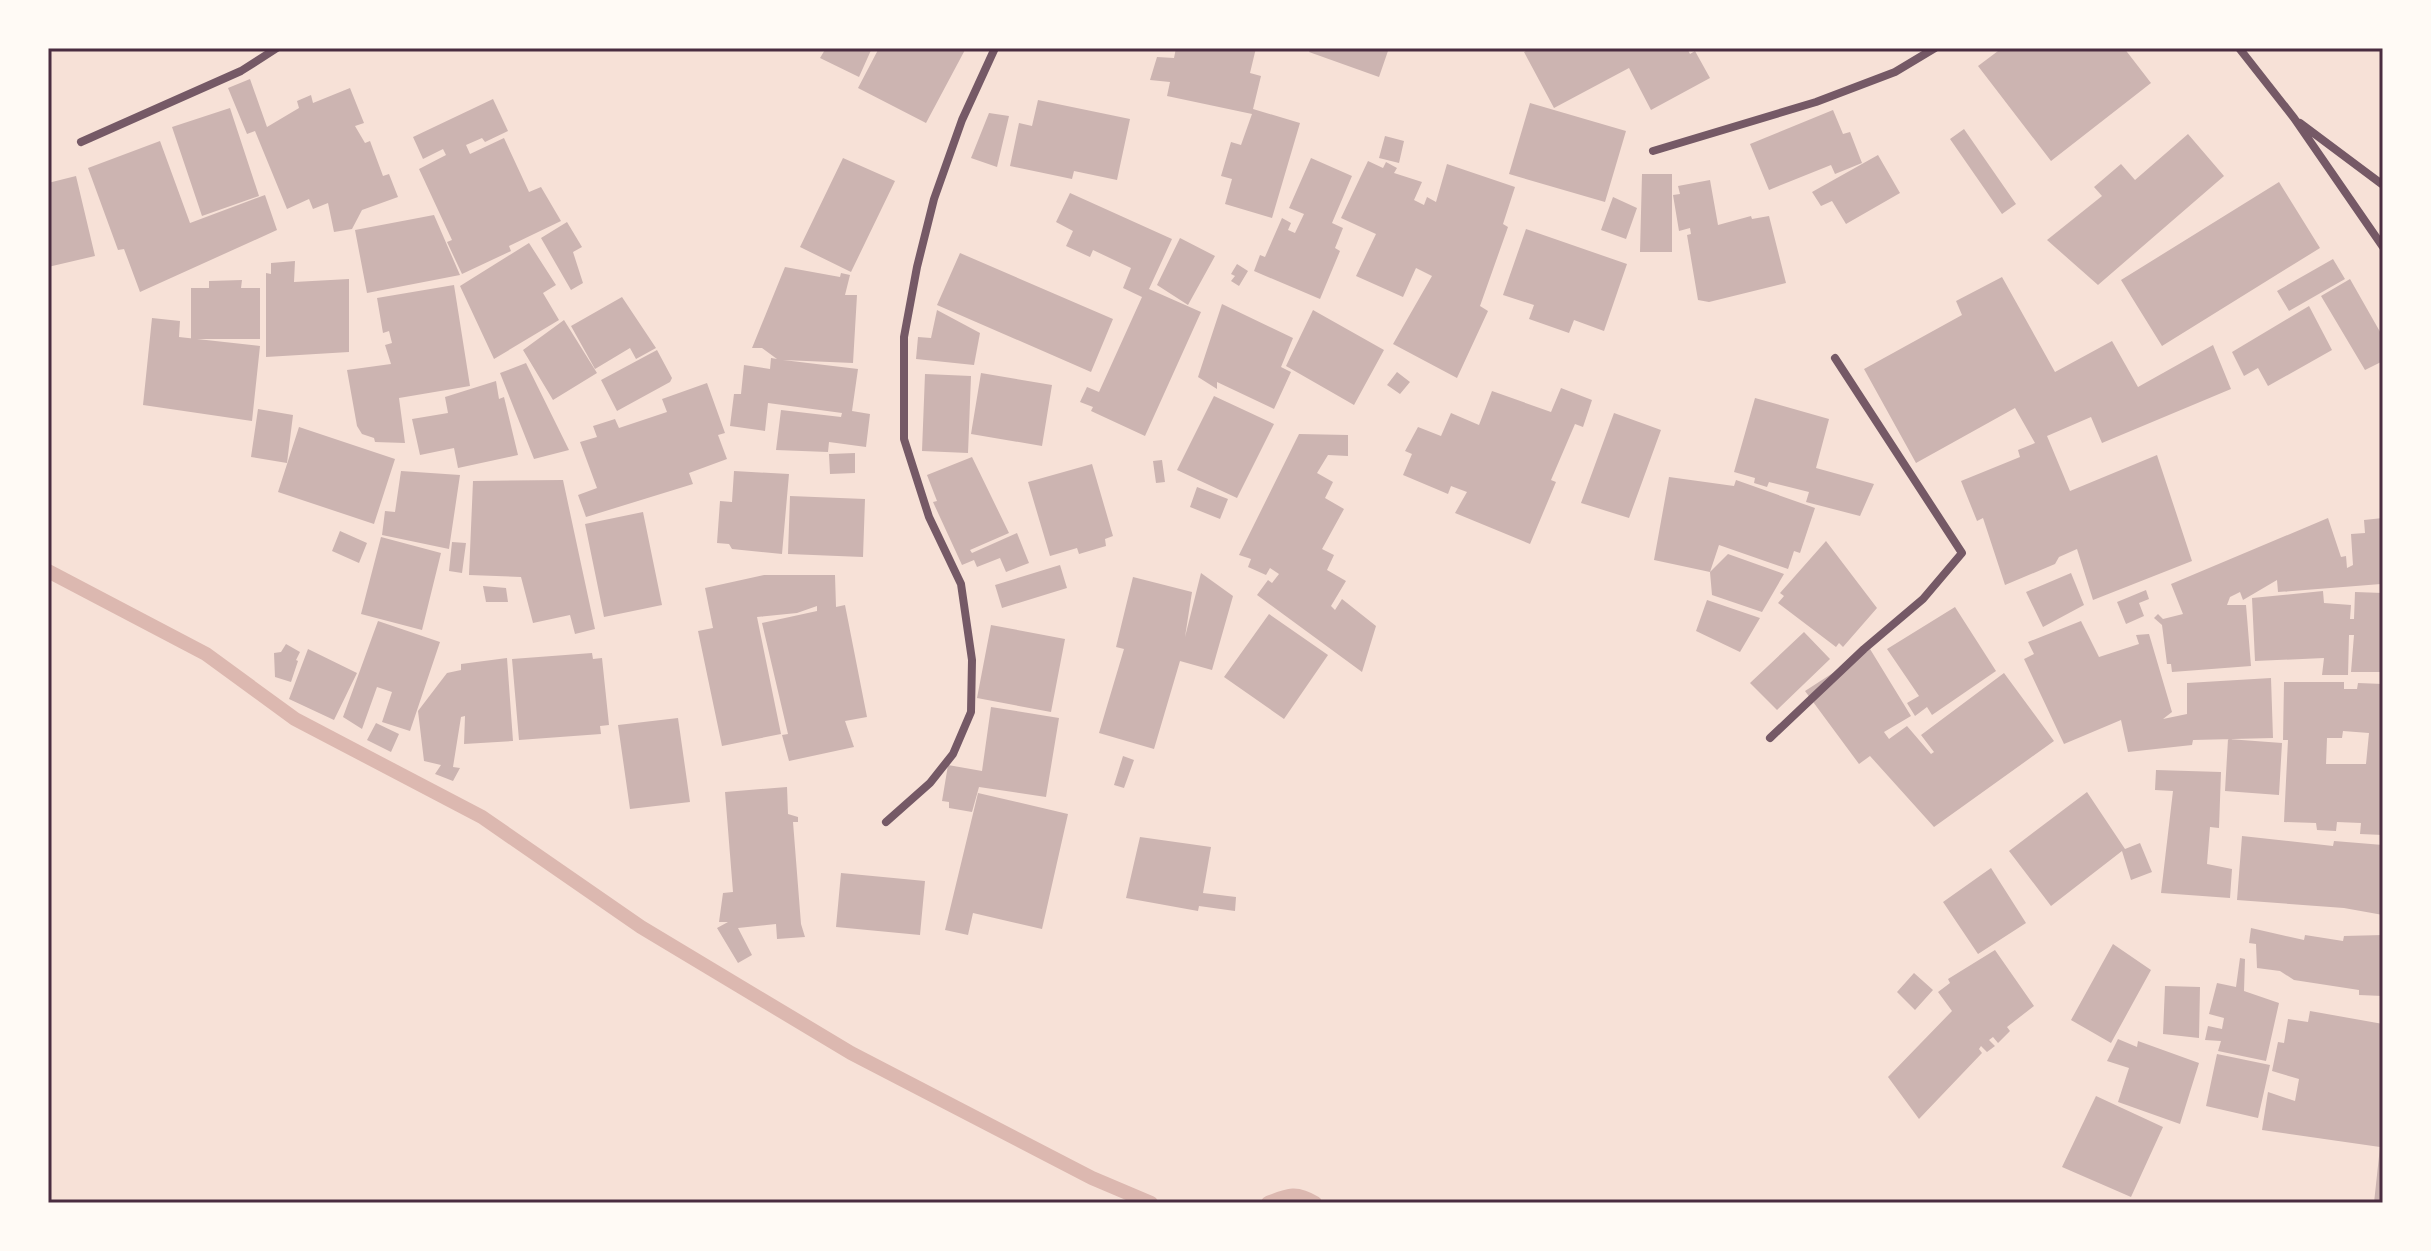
<svg xmlns="http://www.w3.org/2000/svg" width="2431" height="1251" viewBox="0 0 2431 1251" font-family="'Work Sans',sans-serif">
	<rect width="100%" height="100%" fill="#f7e1d7"/>
	<g fill="none" stroke-linecap="round" stroke-linejoin="round">
		<!-- stream -->
		<path stroke="#dcb8b0" stroke-width="14" d="M48,571L206,654L295,719L482,817L641,927L851,1053L1092,1178L1151,1203
			M1268,1203C1288,1195 1296,1191 1315,1203"/>
	</g>
	<!-- building -->
	<path fill="#ccb4b1" fill-rule="evenodd" d="M826,48H872L859,77L820,58Z
		M879,48H966L926,123L858,88Z
		M1176,48H1256L1250,73L1261,76L1253,109L1300,123L1272,218L1225,204L1232,179L1221,176L1231,142L1241,145L1252,114L1167,96L1170,82L1150,80L1157,57L1174,58Z
		M1311,48H1389L1379,77L1309,52Z
		M1531,48H1687L1690,54L1695,51L1710,78L1651,110L1629,68L1554,108L1524,52Z
		M2002,48H2124L2151,83L2051,161L1978,66Z
		M250,79L267,127L299,108L297,101L311,95L313,103L350,88L364,123L355,126L365,143L370,141L383,176L389,174L398,197L362,210L352,229L334,232L328,203L313,209L309,199L287,209L255,131L247,134L228,88Z
		M493,99L508,131L485,142L482,138L466,145L470,154L504,138L529,192L541,187L561,221L509,246L511,251L462,274L447,242L452,240L419,169L446,155L443,149L423,159L413,137Z
		M1038,100L1130,119L1117,180L1074,171L1072,179L1010,166L1019,123L1032,126Z
		M1530,103L1626,131L1605,202L1509,174Z
		M230,108L259,196L202,216L172,127Z
		M1833,110L1843,134L1850,132L1862,163L1835,174L1831,165L1769,190L1750,144Z
		M989,113L1009,116L997,167L971,158Z
		M1964,129L2016,204L2002,214L1950,139Z
		M2188,134L2224,176L2098,285L2047,240L2102,196L2094,187L2121,164L2135,180Z
		M1385,136L1404,141L1399,163L1379,158Z
		M160,141L190,223L265,195L277,230L140,292L124,249L118,250L88,168Z
		M1878,155L1900,193L1846,224L1832,201L1821,206L1812,192Z
		M843,158L895,181L851,272L800,247Z
		M1311,158L1352,176L1332,223L1343,228L1335,248L1340,251L1320,299L1254,271L1260,255L1265,257L1282,218L1291,223L1288,230L1295,233L1304,214L1289,208Z
		M1368,161L1383,168L1386,162L1397,168L1394,173L1422,182L1414,200L1424,205L1427,197L1436,202L1447,164L1515,187L1503,224L1508,227L1480,306L1488,311L1457,378L1393,344L1432,276L1416,268L1403,297L1356,276L1376,234L1341,218Z
		M1642,174H1672V252H1640Z
		M76,176L95,256L48,267V183Z
		M1710,180L1718,225L1751,216L1752,219L1769,216L1786,283L1709,302L1698,300L1687,235L1691,234L1690,228L1679,231L1673,195L1680,194L1678,186Z
		M2279,182L2320,248L2162,346L2121,280Z
		M1070,193L1172,239L1149,289L1201,312L1145,436L1091,411L1093,407L1080,402L1087,387L1099,392L1142,297L1123,288L1131,268L1093,250L1090,257L1066,246L1073,231L1056,222Z
		M1613,197L1637,208L1626,239L1601,230Z
		M434,215L460,275L367,293L355,230Z
		M567,222L582,247L573,252L583,283L571,290L541,238Z
		M1526,229L1627,264L1604,331L1574,320L1569,333L1529,319L1534,305L1503,295Z
		M1180,238L1215,256L1188,305L1157,285Z
		M529,243L556,285L543,293L559,320L494,359L460,286Z
		M960,253L1113,319L1091,372L937,305Z
		M2333,259L2345,279L2289,311L2277,291Z
		M295,261L294,282L349,279V352L266,357V273L271,274V263Z
		M1237,264L1248,271L1239,286L1231,281L1235,276L1231,274Z
		M785,267L840,277L841,273L850,275L845,295H857L853,363L783,360L858,369L852,411L870,414L866,447L829,442L828,452L776,450L781,410L841,417L842,413L768,403L765,431L730,426L734,394H741L744,365L770,369L771,358L777,359L762,348H752Z
		M2002,277L2055,372L2112,341L2138,387L2213,345L2231,389L2102,443L2091,417L2047,436L2070,491L2157,455L2192,561L2093,600L2077,549L2059,557L2055,564L2005,585L1983,518L1977,521L1961,481L2020,457L2018,450L2035,443L2015,408L1916,463L1864,369L1962,315L1956,301Z
		M2350,279L2383,337V361L2365,370L2321,296Z
		M242,280L241,288H260V339H191V288H209V281Z
		M454,285L470,386L399,398L405,443L375,442L374,438L362,434L357,426L347,370L391,364L385,345L392,343L389,331L383,333L377,298Z
		M622,297L656,348L636,359L630,348L595,369L571,326Z
		M1222,304L1293,338L1281,367L1291,372L1274,409L1217,382V389L1198,377Z
		M2309,306L2332,350L2268,386L2258,368L2244,376L2232,352Z
		M937,310L980,333L974,365L916,359L918,337L931,338Z
		M1313,310L1384,350L1354,405L1286,366Z
		M152,318L180,321L179,337L260,346L252,421L143,405Z
		M564,320L597,373L553,400L523,350Z
		M657,350L672,378L670,382L617,411L601,380Z
		M526,363L569,450L534,459L500,373Z
		M1397,372L1410,382L1400,394L1387,385Z
		M981,373L1052,385L1042,446L971,434Z
		M925,374L971,376L968,453L922,451Z
		M496,381L499,399L504,397L518,455L458,468L454,448L420,455L412,419L448,413L445,397Z
		M707,383L725,433L718,435L727,459L689,473L693,484L586,517L578,495L597,488L580,442L597,437L593,426L615,419L619,428L667,412L662,399Z
		M1561,388L1592,400L1583,427L1575,424L1551,480L1556,482L1530,544L1455,513L1467,492L1451,486L1448,494L1403,475L1412,454L1405,451L1418,427L1441,436L1451,413L1479,425L1492,391L1551,412Z
		M1214,396L1274,424L1237,498L1177,470Z
		M1755,398L1829,419L1816,468L1874,484L1860,516L1806,502L1809,492L1769,482L1767,487L1754,483L1755,478L1734,472Z
		M258,409L293,415L287,463L251,457Z
		M1614,413L1661,430L1629,518L1581,503Z
		M299,427L395,459L374,524L278,492Z
		M1299,434L1348,435V456L1328,455L1317,473L1333,482L1325,498L1344,509L1322,549L1334,555L1327,570L1346,581L1331,606L1335,610L1342,599L1376,626L1362,672L1257,595L1268,580L1272,583L1279,574L1270,568L1266,575L1248,567L1251,559L1239,555Z
		M855,453V473L830,474L829,454Z
		M972,457L1009,533L970,550L972,553L1017,533L1029,563L1006,572L1000,558L977,567L974,560L962,565L933,502L937,501L927,475Z
		M1162,460L1165,482L1156,483L1153,461Z
		M1092,464L1113,536L1105,539L1106,546L1079,554L1077,548L1050,556L1028,482Z
		M401,471L460,475L449,549L382,535L385,511L395,512Z
		M734,471L789,474L782,554L732,549L729,544L717,543L720,501L732,502Z
		M1669,477L1734,486L1736,480L1815,508L1800,553L1794,551L1788,569L1719,545L1710,572L1728,554L1784,574L1762,612L1712,595L1710,572L1654,560Z
		M563,480L595,629L575,634L570,615L533,623L521,577L469,575L473,481Z
		M1197,487L1228,499L1220,519L1190,507Z
		M790,496L865,499L863,557L788,554Z
		M643,512L662,605L604,617L585,524Z
		M2328,518L2341,557L2346,556L2347,568L2353,565L2351,534L2365,533L2364,520L2383,518V564H2380L2381,584L2278,592L2277,580L2243,600L2240,592L2230,597L2227,605H2246L2251,666L2172,672L2171,664H2167L2162,625L2154,618L2158,614L2163,619L2183,614L2171,584Z
		M340,531L367,543L359,563L332,551Z
		M381,537L441,553L422,630L361,614Z
		M1826,541L1877,608L1843,647L1839,643L1836,647L1778,603L1784,596L1780,593Z
		M452,542L466,543L462,573L449,571Z
		M1060,565L1067,588L1002,608L995,585Z
		M1201,573L1233,596L1212,670L1180,661L1154,749L1099,733L1124,649L1116,647L1133,577L1192,592L1185,637Z
		M2071,573L2084,605L2043,627L2026,592Z
		M764,575H835L836,607L845,605L867,717L845,721L854,747L789,761L782,735L788,734L762,623L817,611V606L797,613L757,617L781,734L722,746L698,631L713,628L705,588Z
		M483,586L506,588L508,602H486Z
		M2146,590L2149,599L2139,603L2144,616L2126,624L2117,602Z
		M2323,591L2324,603L2351,605L2350,619H2354L2355,592L2383,593V672H2351L2354,635H2349L2348,675H2322L2324,658L2255,661L2252,598Z
		M1707,600L1760,618L1740,652L1696,631Z
		M1955,607L1996,671L1932,715L1927,707L1915,716L1907,703L1919,696L1887,649Z
		M1269,614L1328,655L1284,719L1224,677Z
		M378,621L440,642L410,731L382,722L392,692L377,687L362,729L343,717Z
		M2081,621L2099,657L2139,644L2136,635L2149,634L2172,712L2163,719L2187,714V683L2271,678L2273,738L2193,740L2192,745L2128,752L2121,720L2064,744L2024,659L2034,654L2028,642Z
		M991,625L1065,639L1051,712L977,698Z
		M1804,632L1830,659L1777,710L1750,683Z
		M286,644L300,652L296,660L298,661L291,682L275,677L274,653L281,652Z
		M308,649L357,673L334,720L289,699Z
		M1870,649L1911,716L1884,732L1889,739L1907,726L1931,754L1934,752L1921,735L2004,673L2054,741L1934,827L1870,756L1859,764L1805,691Z
		M592,653L593,659L602,658L609,725L600,726L601,734L519,740L512,659Z
		M507,658L513,741L464,744L465,716L461,717L453,767L460,768L453,781L435,774L441,765L424,761L418,711L447,673L461,670V664Z
		M2284,682H2344V689H2357L2358,683L2383,684V835L2360,834L2361,823L2337,822L2336,831L2317,830L2316,823L2284,822L2288,740H2283ZM2343,731L2369,733L2366,764H2326L2327,738H2342Z
		M991,707L1059,718L1046,797L979,787L972,812L949,808V802L942,801L948,765L982,771Z
		M678,718L690,802L630,809L618,725Z
		M376,723L399,734L391,752L367,740Z
		M2228,739L2282,743L2279,795L2225,791Z
		M1123,756L1134,760L1124,788L1114,785Z
		M2156,770L2221,772L2219,828L2210,827L2207,864L2232,869L2230,898L2161,893L2173,791L2155,790Z
		M787,787L788,814L798,817V822H793L801,924L805,937L777,939L776,924L738,928L752,955L738,963L717,928L728,922H719L723,893L733,892L725,792Z
		M2087,792L2125,849L2140,843L2152,872L2131,880L2122,851L2051,906L2009,851Z
		M978,793L1068,814L1042,929L973,913L968,935L945,930Z
		M2242,836L2333,846L2334,841L2383,845V915L2344,908L2237,900Z
		M1140,837L1211,847L1203,893L1236,897L1235,911L1199,906L1198,911L1126,898Z
		M1991,868L2026,923L1978,954L1943,902Z
		M841,873L925,881L920,935L836,927Z
		M2251,928L2304,940L2305,935L2343,941L2344,936L2383,935V996L2359,995V990L2294,980L2280,971L2257,968L2256,944L2249,943Z
		M2113,944L2151,970L2111,1043L2071,1020Z
		M1995,950L2034,1006L2007,1027L2010,1031L1998,1043L1993,1037L1989,1040L1995,1046L1987,1052L1981,1046L1979,1049L1982,1053L1919,1119L1888,1077L1952,1011L1938,992L1950,983L1948,979Z
		M2240,958L2245,959L2244,991L2279,1003L2266,1061L2218,1051L2221,1041L2205,1040L2208,1026L2222,1029L2224,1018L2209,1014L2217,983L2236,987Z
		M1914,973L1933,990L1915,1010L1897,992Z
		M2165,986L2200,987L2199,1038L2163,1034Z
		M2310,1011L2383,1024V1203H2374L2380,1147L2262,1130L2268,1092L2295,1101L2299,1079L2272,1071L2278,1042L2284,1043L2288,1019L2308,1022Z
		M2118,1039L2137,1047L2138,1041L2199,1063L2180,1124L2118,1102L2129,1068L2107,1061Z
		M2217,1054L2270,1065L2258,1118L2206,1106Z
		M2096,1096L2163,1127L2131,1197L2062,1167Z"/>
	<g fill="none" stroke-linecap="round" stroke-linejoin="round">
		<!-- minor -->
		<path stroke="#755966" stroke-width="8" d="M2239,48L2294,118L2383,247
			M2300,123L2383,185
			M81,142L241,71L277,48
			M1653,151L1816,102L1895,72L1935,48
			M1770,738L1864,649L1923,599L1962,553L1835,358
			M886,822L930,783L953,754L971,712L972,660L961,584L929,517L904,439V337L917,267L934,199L962,120L995,48"/>
	</g>
	<!-- border -->
	<rect width="2431" height="1251" fill="none" stroke="#fffaf5" stroke-width="100"/>
	<rect x="50" y="50" width="2331" height="1151" fill="none" stroke="#4a2c40" stroke-width="3"/>
</svg>
